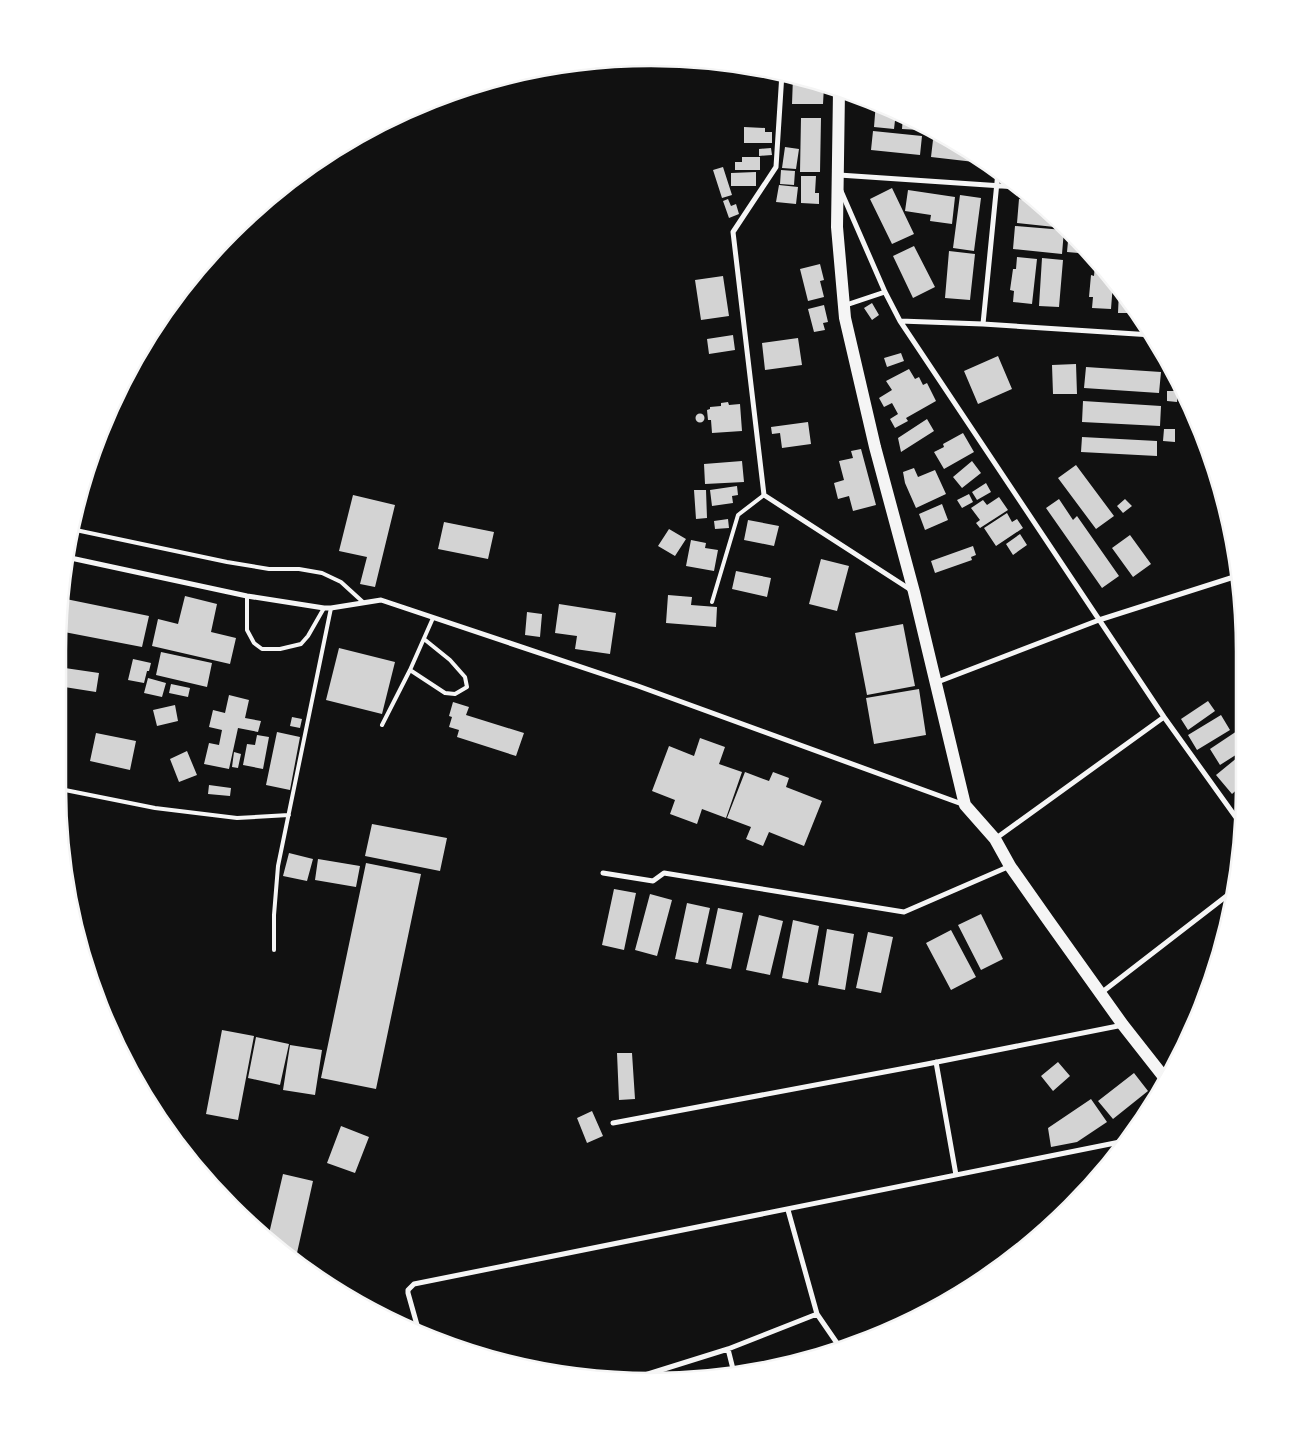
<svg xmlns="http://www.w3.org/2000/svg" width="1302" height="1439" viewBox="0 0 1302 1439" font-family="'Fira Sans Condensed',sans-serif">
	<rect width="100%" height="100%" fill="#111"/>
	<!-- building -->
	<path fill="#d3d3d3" d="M793,77L824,86L823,104H792Z
		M876,102L896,112L894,129L874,127Z
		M903,116L921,125L920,130L902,129Z
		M801,118H821L820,172H800Z
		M744,127L765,128V132H772V143H744Z
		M873,131L922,136L920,155L871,150Z
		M933,140L951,142L980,157L983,159V163L931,157Z
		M785,147L799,149L796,169L782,168Z
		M771,148L772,155L759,156V149Z
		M742,157H760V170H735V162H742Z
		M723,167L732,195L722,198L713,170Z
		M781,170L795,171L794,185L780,184Z
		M756,172V186H731V173Z
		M801,176H816L815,193H819V204L801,203Z
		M779,185L798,187L796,204L776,202Z
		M892,188L914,234L892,244L870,199Z
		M908,190L955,197L952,224L930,221L931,215L905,211Z
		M960,195L981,198L974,251L953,248Z
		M728,199L731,206L736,204L739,214L729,218L723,201Z
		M1019,199L1033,201L1064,226V228L1017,223Z
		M1015,226L1064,230L1062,254L1013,249Z
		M1069,230L1070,231L1090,254L1067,252Z
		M914,246L935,287L913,298L893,256Z
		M949,251L975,254L970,300L945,298Z
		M1017,257L1037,259L1032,304L1013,302L1014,291L1010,290L1013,269H1016Z
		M1042,258L1063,260L1059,307L1039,306Z
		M820,264L824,280L820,281L824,297L808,301L800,269Z
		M1095,264H1097L1113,283L1111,309L1092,308L1093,297H1089L1091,275L1094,276Z
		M723,276L729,316L701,320L695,280Z
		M1119,290L1138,313H1118Z
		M872,303L879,315L872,320L864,308Z
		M824,305L828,322L823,323L825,330L814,332L808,309Z
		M733,335L735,350L709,354L707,339Z
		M798,338L802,365L765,370L762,343Z
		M901,353L904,361L887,367L884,358Z
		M998,356L1012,389L978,404L964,371Z
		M1076,364L1077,394H1053L1052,365Z
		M1086,367L1161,372L1159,393L1084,388Z
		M909,369L915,379L919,377L923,385L927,383L936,401L906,418L908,421L895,428L890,419L898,414L892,403L884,407L879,398L892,390L886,381Z
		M1167,391H1178L1177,402L1167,401Z
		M1083,401L1161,406L1160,426L1082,422Z
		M728,402L729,405L740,404L742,431L712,433L711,420H708L707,410L710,409V407L721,406V403Z
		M695.5 418a4.5 4.5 0 1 1 9 0a4.5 4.5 0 1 1-9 0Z
		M927,419L934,431L901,452L898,438Z
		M808,422L811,444L782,448L780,433L772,434L771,427Z
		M1164,429H1175V442L1163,441Z
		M963,433L974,452L944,469L934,452L944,447L943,444Z
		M1082,437L1157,441V456L1081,452Z
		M861,449L876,505L853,511L849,496L838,499L834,483L844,480L839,461L853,458L851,451Z
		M1208,451L1213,468L1208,469L1203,452Z
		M742,461L744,482L705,484L704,464Z
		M972,461L981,473L962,488L953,477Z
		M1076,465L1114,516L1096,529L1058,478Z
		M914,468L918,477L935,470L946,494L916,508L905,483L903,472Z
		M986,483L991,492L977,500L972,492Z
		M737,486L738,495L732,496L733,503L712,506L710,490Z
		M694,490H706L707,518L696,519Z
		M969,494L973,502L962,508L957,500Z
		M353,495L395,505L375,587L360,584L367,557L339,551Z
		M999,497L1008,510L980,528L976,523L980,520L971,508L983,500L987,505Z
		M1059,499L1073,520L1077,516L1119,576L1102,588L1046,508Z
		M1125,499L1132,506L1123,513L1117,506Z
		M942,504L948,520L925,530L919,514Z
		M1007,513L1012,522L1017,519L1023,528L996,546L984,528Z
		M728,519L729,528L715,529L714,521Z
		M748,520L779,526L774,546L744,540Z
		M444,522L494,532L488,559L438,549Z
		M669,529L686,539L675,556L658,546Z
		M1020,534L1027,545L1013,555L1006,544Z
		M1130,535L1151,564L1133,577L1112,548Z
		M691,540L706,543L705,548L718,550L714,571L686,566Z
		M973,546L976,555L971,557L972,560L935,573L931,561Z
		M821,559L849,566L837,611L809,604Z
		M736,571L771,578L767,597L732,589Z
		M668,595L692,597L691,605L717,607L716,627L666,623Z
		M185,596L217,604L211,632L236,638L230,664L152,646L158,619L178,624Z
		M61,598L149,616L142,647L59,631Z
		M559,604L616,613L610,654L575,649L577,636L555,633Z
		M527,612L542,614L540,637L525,635Z
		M903,624L915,686L867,695L855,633Z
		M339,648L395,662L382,714L326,700Z
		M161,652L212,663L207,687L156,675Z
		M133,659L151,663L149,671H147L144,683L128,680Z
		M58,667L99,673L96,692L58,686Z
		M148,678L166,683L162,697L144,693Z
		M171,684L190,688L188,697L169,693Z
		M919,689L926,735L874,744L866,698Z
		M229,695L249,700L245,718L261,721L258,732L238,728L229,769L204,764L209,743L219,745L222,730L209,727L213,710L225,713Z
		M1208,701L1215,711L1188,730L1181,719Z
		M453,702L469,707L466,715L524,733L516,756L457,737L459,730L449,727L452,717L449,716Z
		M175,705L178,721L157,726L153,710Z
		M1221,715L1230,730L1197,750L1188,735Z
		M292,717L302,719L300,728L290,726Z
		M1240,729L1243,734L1242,751L1220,765L1210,749Z
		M277,732L300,737L290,790L266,785Z
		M96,733L136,741L130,770L90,761Z
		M257,735L269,737L263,769L243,765L247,744L255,745Z
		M700,738L725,747L719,764L742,772L726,818L702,809L697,824L670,814L675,800L652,791L669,746L694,756Z
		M187,751L197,775L179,782L170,759Z
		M234,752L241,754L238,768L232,767Z
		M1238,757L1242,761L1241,786L1232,794L1216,775Z
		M745,772L769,781L773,772L789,778L786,787L822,801L804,846L769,832L763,846L746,839L751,827L727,818Z
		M209,785L231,788L230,796L208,794Z
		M372,824L447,838L440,871L365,856Z
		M289,853L313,859L307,881L283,876Z
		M318,859L360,866L356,887L315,880Z
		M366,863L421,874L376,1089L321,1078Z
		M614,889L636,893L624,950L602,945Z
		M650,894L672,900L657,956L635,950Z
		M687,903L710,908L698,963L675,959Z
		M718,908L743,913L731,969L706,964Z
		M981,914L1003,959L981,970L958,925Z
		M759,915L783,921L770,975L746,970Z
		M793,920L819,926L808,983L782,978Z
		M827,929L854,934L845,990L818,985Z
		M951,930L976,977L951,990L926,943Z
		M868,932L893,937L881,993L856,988Z
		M222,1030L254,1036L238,1120L206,1114Z
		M256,1037L289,1044L280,1085L248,1078Z
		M290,1045L322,1050L315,1095L283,1090Z
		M617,1053H632L635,1099L619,1100Z
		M1058,1062L1070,1076L1053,1091L1041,1076Z
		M1134,1073L1148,1091L1113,1119L1098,1101Z
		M1091,1099L1107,1122L1077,1142L1051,1147L1048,1128Z
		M592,1111L603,1136L587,1143L577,1118Z
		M341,1126L369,1137L355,1173L327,1163Z
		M283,1174L313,1181L295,1262L289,1259L268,1238Z"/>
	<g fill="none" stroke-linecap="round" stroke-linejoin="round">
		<!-- service -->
		<path stroke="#f5f5f5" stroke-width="4" d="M71,529L227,562L269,569H299L322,573L341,582L364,603
			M247,596V630L254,643L262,649H280L301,644L308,636L324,608
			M712,602L738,515L764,495
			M410,670L445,693L455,694L467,687L465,677L450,660L424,639
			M382,725L410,670L433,618
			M65,790L155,808L237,818L289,815
			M274,950V915L278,866L331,608"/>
		<!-- minor -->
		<path stroke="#f5f5f5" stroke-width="5" d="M782,73L776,167L733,232L764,495L911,590
			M839,175L1017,187
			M841,191L885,292L900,321L1164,717L1240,823
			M846,305L885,292
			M900,321L983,324L1152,335
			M983,324L998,172
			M66,557L247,596L324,608H331L381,600L638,686L962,804
			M935,683L1099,620L1237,576
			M995,839L1164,717
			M603,873L653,881L664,873L904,912L1010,866
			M1101,993L1233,891
			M936,1062L956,1175
			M613,1123L927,1064L1123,1025
			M788,1210L817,1314L839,1346
			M419,1332L408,1293V1290L414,1284L1125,1141
			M728,1349L734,1373
			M632,1379L728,1349L817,1314"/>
		<!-- primary -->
		<path stroke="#f5f5f5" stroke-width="12" d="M839,91L837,227L845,318L875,447L914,592L965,805L995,839L1010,866L1048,920L1123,1025L1167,1081"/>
	</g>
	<!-- crop -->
	<path d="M0 0H1302V1439H0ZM651 66H651A585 585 0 0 1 1236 651V788A585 585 0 0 1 651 1373H651A585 585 0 0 1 66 788V651A585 585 0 0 1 651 66Z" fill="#fff" fill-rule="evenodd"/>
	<path fill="none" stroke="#f5f5f5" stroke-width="2.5" d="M651 66H651A585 585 0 0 1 1236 651V788A585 585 0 0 1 651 1373H651A585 585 0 0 1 66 788V651A585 585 0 0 1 651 66Z"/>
</svg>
